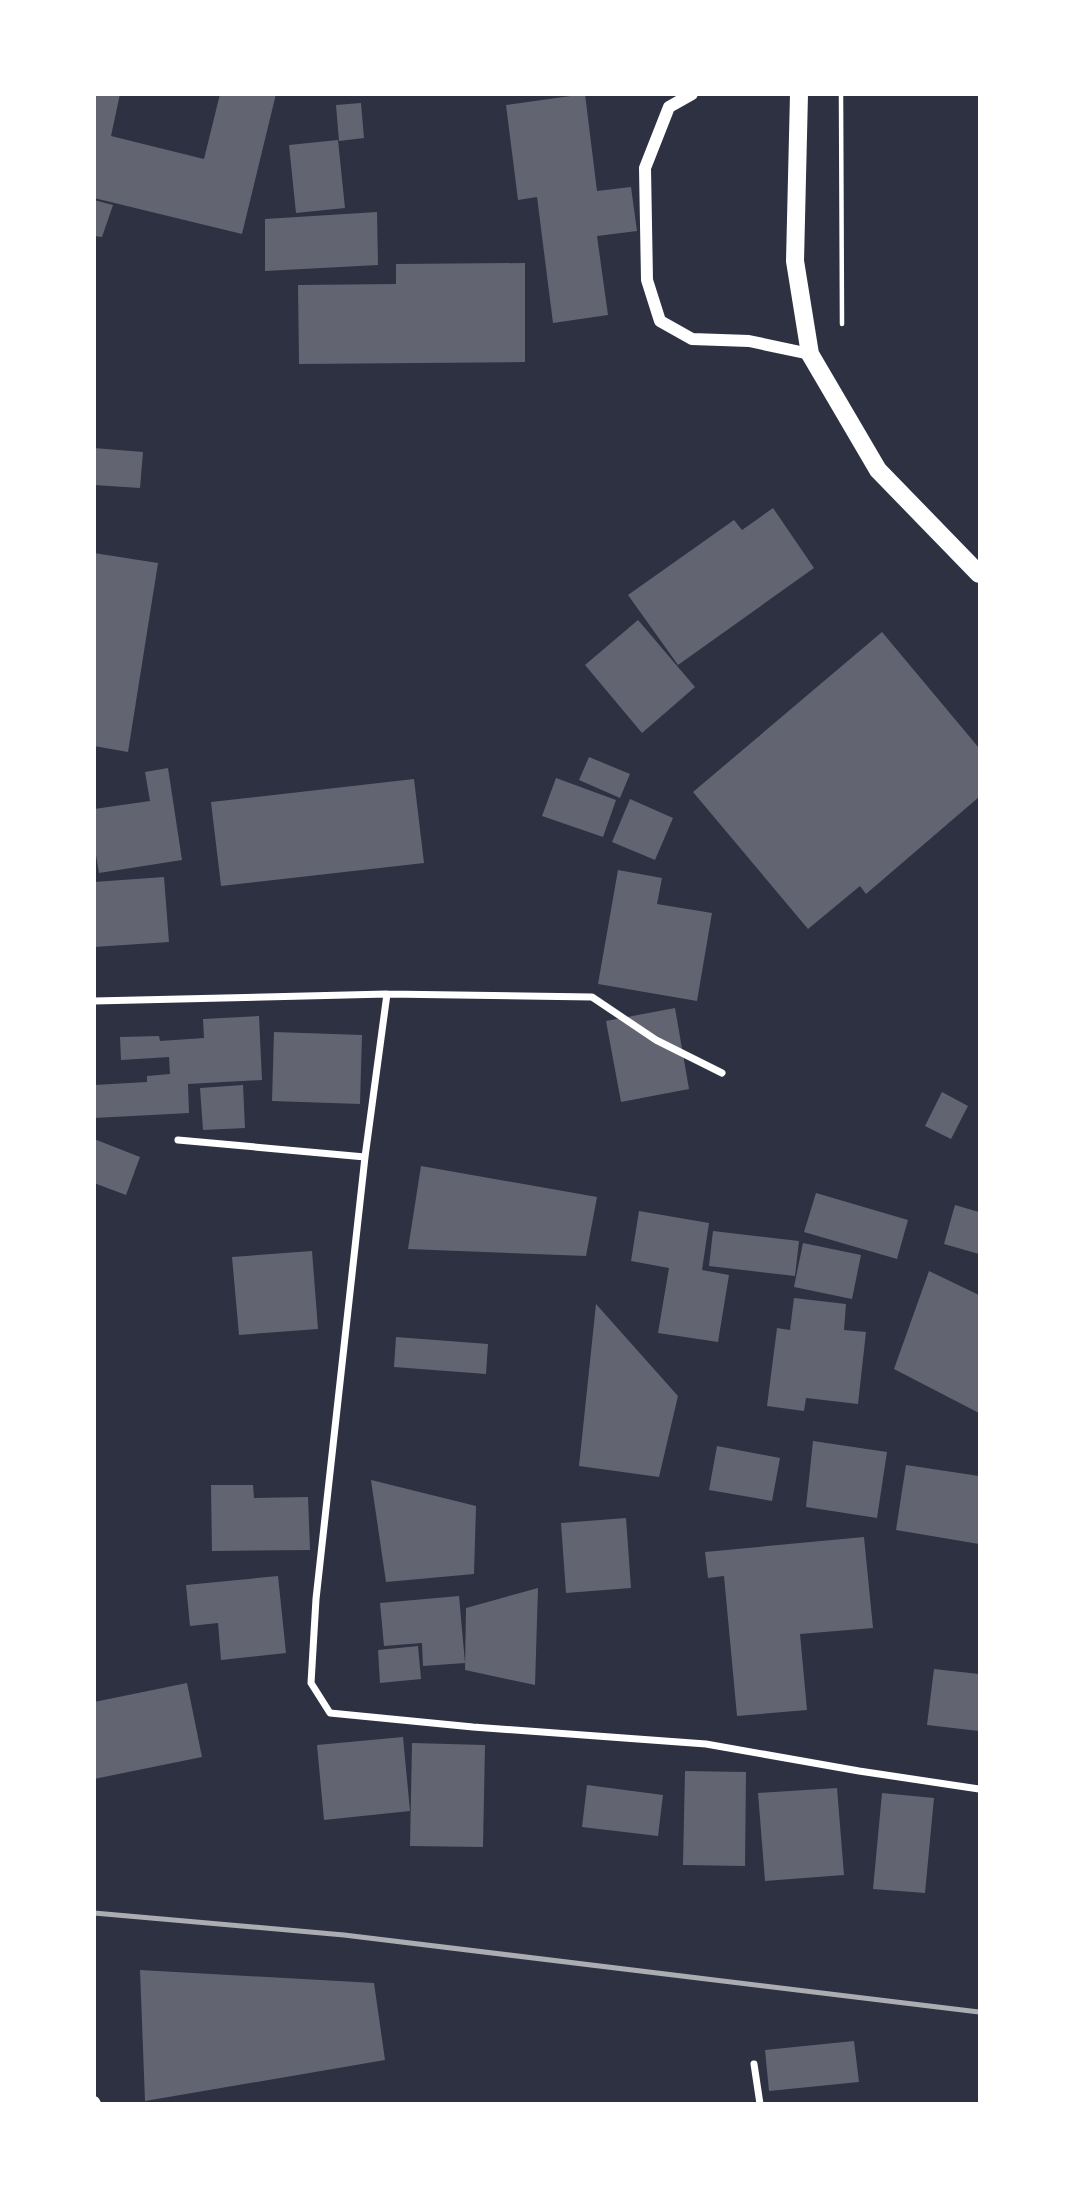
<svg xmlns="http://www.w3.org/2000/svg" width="1074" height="2198" viewBox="0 0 1074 2198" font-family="Roboto,sans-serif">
	<rect width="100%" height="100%" fill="#2d3142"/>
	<!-- building -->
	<path fill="#626471" d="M94,94H120L111,136L204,159L220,94H276L242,234L94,198Z
		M585,94L597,191L631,187L637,231L597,236L608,315L553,323L537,197L518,200L506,105Z
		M361,103L364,138L339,141L336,105Z
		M338,140L345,208L296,213L289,145Z
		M94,200L113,205L102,237L94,236Z
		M377,212L378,265L265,271V219Z
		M525,263V362L299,364L298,285L396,284V264Z
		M94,448L143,452L140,488L94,485Z
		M773,508L814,568L678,665L628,595L734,520L742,530Z
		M94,553L158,563L128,752L94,746Z
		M638,620L695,687L642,733L585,665Z
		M882,632L979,748V797L866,894L860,886L808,929L693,792Z
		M589,757L630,774L620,798L579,780Z
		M168,768L182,860L99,873L94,843V809L150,801L145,772Z
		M556,778L616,800L603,837L542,816Z
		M414,779L424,863L221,886L211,802Z
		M630,799L673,818L655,860L612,842Z
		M618,870L662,878L657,904L712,913L697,1001L598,984Z
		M164,877L169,942L94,947V882Z
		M675,1008L689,1089L621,1102L606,1021Z
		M259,1016L262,1080L188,1084L189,1113L94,1118V1085L147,1082V1076L170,1074L169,1057L121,1060L120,1037L159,1036L160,1041L204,1038L203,1019Z
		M274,1032L362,1035L360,1104L272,1101Z
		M243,1085L245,1128L203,1130L200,1088Z
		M942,1092L968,1106L951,1139L925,1126Z
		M94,1139L140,1157L126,1195L94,1183Z
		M421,1166L597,1197L586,1256L408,1249Z
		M816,1193L908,1220L897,1259L804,1232Z
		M955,1205L979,1212V1254L944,1244Z
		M639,1211L709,1223L702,1270L729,1275L718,1342L658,1333L669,1268L631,1261Z
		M713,1231L799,1241L795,1276L709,1266Z
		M803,1243L861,1255L852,1299L794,1287Z
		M312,1251L318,1329L239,1335L232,1257Z
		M929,1271L979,1295V1413L894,1369Z
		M794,1298L846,1304L844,1330L866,1332L858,1404L806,1398L804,1411L767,1406L777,1328L790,1330Z
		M596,1304L678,1396L659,1477L579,1466Z
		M396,1337L488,1344L486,1374L394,1367Z
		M813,1441L887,1452L877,1518L806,1507Z
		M717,1446L780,1458L772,1501L709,1490Z
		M906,1465L979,1476V1544L896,1530Z
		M371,1480L476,1506L474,1574L386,1582Z
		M211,1485H253L254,1498L308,1497L310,1550L212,1551Z
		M626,1518L631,1588L566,1593L561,1523Z
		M864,1537L873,1628L800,1634L807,1710L737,1716L724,1576L708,1578L705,1552Z
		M278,1576L286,1653L221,1660L218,1623L190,1626L186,1585Z
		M538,1588L535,1685L465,1670L466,1608Z
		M459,1596L465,1663L423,1666L422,1643L384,1646L380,1603Z
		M418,1646L421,1679L380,1683L378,1650Z
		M934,1669L979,1674V1731L927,1725Z
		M187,1683L202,1757L94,1779V1702Z
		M403,1737L410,1811L324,1820L317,1745Z
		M412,1743L485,1745L483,1847L410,1846Z
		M685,1771L746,1772L745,1866L683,1865Z
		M587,1785L663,1795L658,1836L582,1827Z
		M837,1788L844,1875L765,1881L758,1793Z
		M882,1793L934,1798L925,1893L873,1889Z
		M140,1970L374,1983L385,2060L145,2101Z
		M854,2041L859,2082L769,2091L765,2050Z"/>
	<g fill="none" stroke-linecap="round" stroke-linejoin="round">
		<!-- path -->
		<path stroke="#fff" stroke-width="4.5" d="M841,94L842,324"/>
		<!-- minor -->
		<path stroke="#fff" stroke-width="7" d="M387,994L592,997L656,1040L722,1073
			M94,1001L387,994L365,1157L316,1599L311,1683L330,1713L473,1727L706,1744L859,1771L979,1789
			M178,1140L365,1157
			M754,2064L760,2104"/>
		<!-- tertiary -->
		<path stroke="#fff" stroke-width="12" d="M692,94L669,107L645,168L647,280L660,321L692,339L749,341L810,354
			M94,2102L95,2104"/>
		<!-- primary -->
		<path stroke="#fff" stroke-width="18" d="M799,94L795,261L810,354L878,470L979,574"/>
		<!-- rail -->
		<path stroke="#abadb3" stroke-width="5" d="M94,1913L344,1935L979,2012"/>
	</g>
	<!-- border -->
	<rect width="1074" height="2198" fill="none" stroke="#ffffff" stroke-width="192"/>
</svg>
